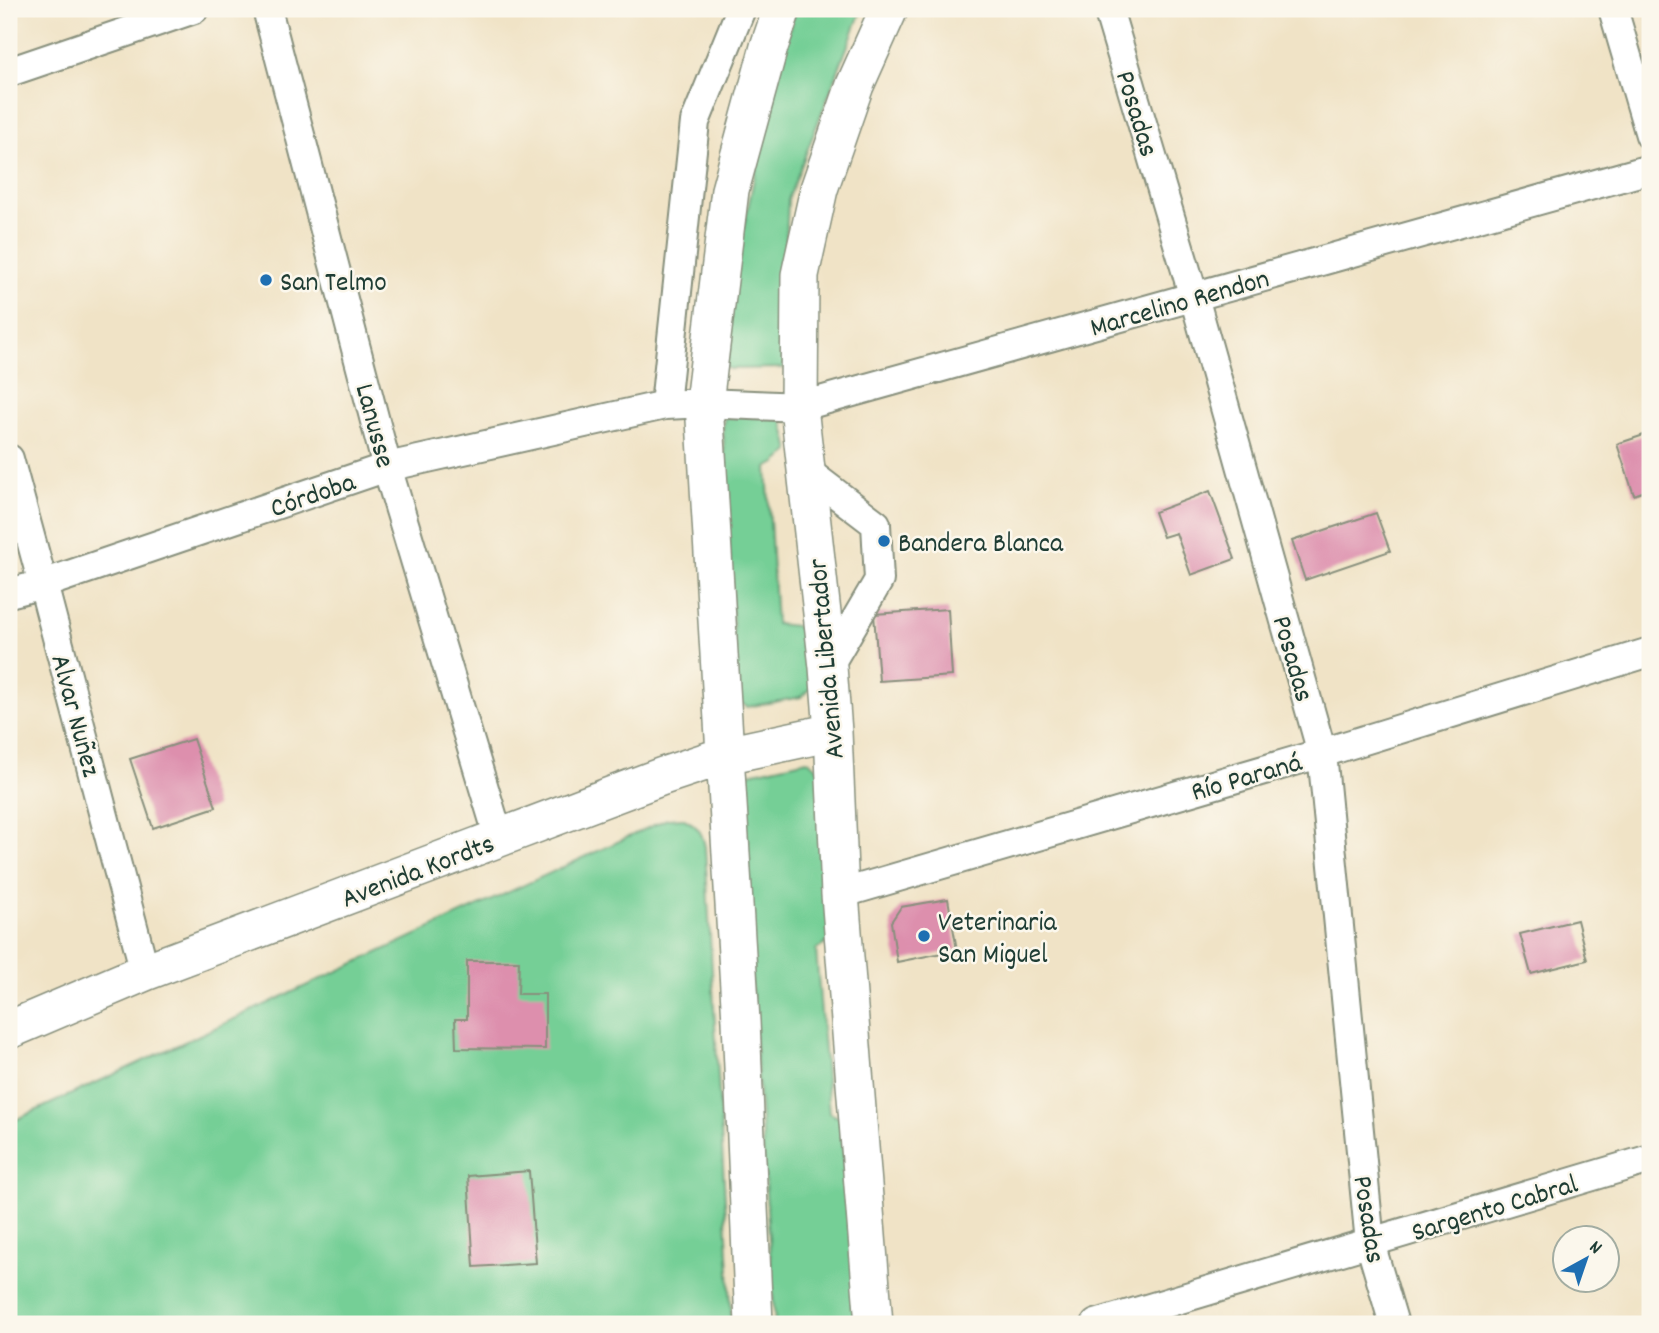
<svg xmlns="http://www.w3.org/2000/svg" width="1659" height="1333" viewBox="0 0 1659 1333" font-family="Dekko,sans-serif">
	<rect width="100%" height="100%" fill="#fbf7ec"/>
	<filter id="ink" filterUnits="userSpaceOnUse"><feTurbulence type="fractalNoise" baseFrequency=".0143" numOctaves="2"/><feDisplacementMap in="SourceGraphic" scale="14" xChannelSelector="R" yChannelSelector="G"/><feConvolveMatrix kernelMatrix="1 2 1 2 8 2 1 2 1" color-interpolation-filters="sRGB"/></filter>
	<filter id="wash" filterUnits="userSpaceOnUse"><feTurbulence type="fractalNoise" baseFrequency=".00686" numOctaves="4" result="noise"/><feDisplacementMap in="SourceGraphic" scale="28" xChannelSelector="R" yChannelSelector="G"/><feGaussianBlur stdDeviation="1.57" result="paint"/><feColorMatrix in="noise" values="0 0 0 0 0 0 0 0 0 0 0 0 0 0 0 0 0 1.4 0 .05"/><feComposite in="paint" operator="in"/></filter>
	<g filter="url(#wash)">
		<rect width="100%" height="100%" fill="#f0e3c6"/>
		<!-- green -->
		<path fill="#75cf96" stroke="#4a8665" stroke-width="2" d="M796,9H862L788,200L786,243L787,285L784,368L729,369L725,366L727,300L748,208L776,71Z
			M780,410L790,451L776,463L767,468L776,624L796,626L805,632L811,641L813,687L801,697L747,707L737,700L723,426L725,416Z
			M807,760L816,766L821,774L830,941L816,950L829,1113L840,1118L862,1324H775L738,790L742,780L750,773Z
			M682,818C697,825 702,831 705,847L732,1324H9V1123L667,819Z"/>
		<g id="blocks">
			<!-- building -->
			<path fill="#dd8fad" d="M1650,433V489L1634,495L1617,444Z
				M1210,491L1235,559L1191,575L1176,533L1163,537L1154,512Z
				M1376,513L1390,551L1305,580L1292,541Z
				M948,609L952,676L879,681L874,614Z
				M193,739L216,807L153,828L130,759Z
				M948,899L957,950L897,962L891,922L901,907Z
				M1577,920L1587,960L1531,974L1520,934Z
				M467,961H519L518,994H545V1049L456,1048L455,1019H467Z
				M529,1171L536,1263L474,1267L468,1176Z"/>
		</g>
	</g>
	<g filter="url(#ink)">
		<use href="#blocks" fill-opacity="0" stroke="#88907d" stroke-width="2"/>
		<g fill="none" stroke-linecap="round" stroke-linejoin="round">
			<defs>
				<path id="minor" d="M267,9L387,467L499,838
					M1108,9L1194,297L1322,753L1370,1243L1394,1324
					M1613,9L1650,135
					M9,72L194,9
					M665,405L695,122L741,9
					M9,459L43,584L145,972
					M805,470L876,524L879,580L828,667
					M9,593L43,584L387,467L665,405L704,403L799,407L1650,169
					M840,894L1322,753L1650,652
					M1096,1324L1650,1159"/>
				<path id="major" d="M9,1030L145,972L663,776L726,755L833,732
					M754,1324L741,1021L704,403L730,190L769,47L782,9
					M874,1324L840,894L833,732L828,667L799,407L800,275L819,189L855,85L889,9"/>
			</defs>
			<!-- minor casing -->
			<use href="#minor" stroke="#88907d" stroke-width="32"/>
			<!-- major casing -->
			<use href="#major" stroke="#88907d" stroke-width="40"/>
			<!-- minor -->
			<use href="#minor" stroke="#fff" stroke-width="28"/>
			<!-- major -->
			<use href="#major" stroke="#fff" stroke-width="37"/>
		</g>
	</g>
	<!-- markers -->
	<g fill="#1f6fb2" stroke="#fbf7ec" stroke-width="2.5">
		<circle cx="266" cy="280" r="7"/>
		<circle cx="884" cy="541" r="7"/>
		<circle cx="924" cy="936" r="7"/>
	</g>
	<g text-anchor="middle" stroke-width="5" stroke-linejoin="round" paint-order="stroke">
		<!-- street labels -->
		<g font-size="28" fill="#1f3d34" stroke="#fbf7ec">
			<text transform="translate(1139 113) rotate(73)" y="10">Posadas</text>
			<text transform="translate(1179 301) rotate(-16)" y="10">Marcelino Rendon</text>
			<text transform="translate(377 425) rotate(75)" y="10">Lanusse</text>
			<text transform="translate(312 493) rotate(-19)" y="10">Córdoba</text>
			<text transform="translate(1295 658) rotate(74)" y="10">Posadas</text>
			<text transform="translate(824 659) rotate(-95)" y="10">Avenida Libertador</text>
			<text transform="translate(78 715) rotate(75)" y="10">Alvar Nuñez</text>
			<text transform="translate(1246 775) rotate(-16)" y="10">Río Paraná</text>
			<text transform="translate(417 869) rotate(-21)" y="10">Avenida Kordts</text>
			<text transform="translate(1494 1206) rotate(-17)" y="10">Sargento Cabral</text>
			<text transform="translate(1371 1219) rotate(81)" y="10">Posadas</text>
		</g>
		<!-- poi labels -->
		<g font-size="28" fill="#1f3d34" stroke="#fbf7ec" text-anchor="start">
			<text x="280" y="290">San Telmo</text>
			<text x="898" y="551">Bandera Blanca</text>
			<text x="938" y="930">Veterinaria<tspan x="938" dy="32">San Miguel</tspan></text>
		</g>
	</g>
	<!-- margin -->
	<rect width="1659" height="1333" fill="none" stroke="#fbf7ec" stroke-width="35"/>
	<!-- north arrow -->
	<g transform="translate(1586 1259) rotate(40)"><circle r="33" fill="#fbf7ec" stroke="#a3ada2" stroke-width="2"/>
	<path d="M0-5L12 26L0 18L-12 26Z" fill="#1f6fb2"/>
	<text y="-10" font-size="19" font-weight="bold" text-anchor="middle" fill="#1f3d34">N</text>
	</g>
</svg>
